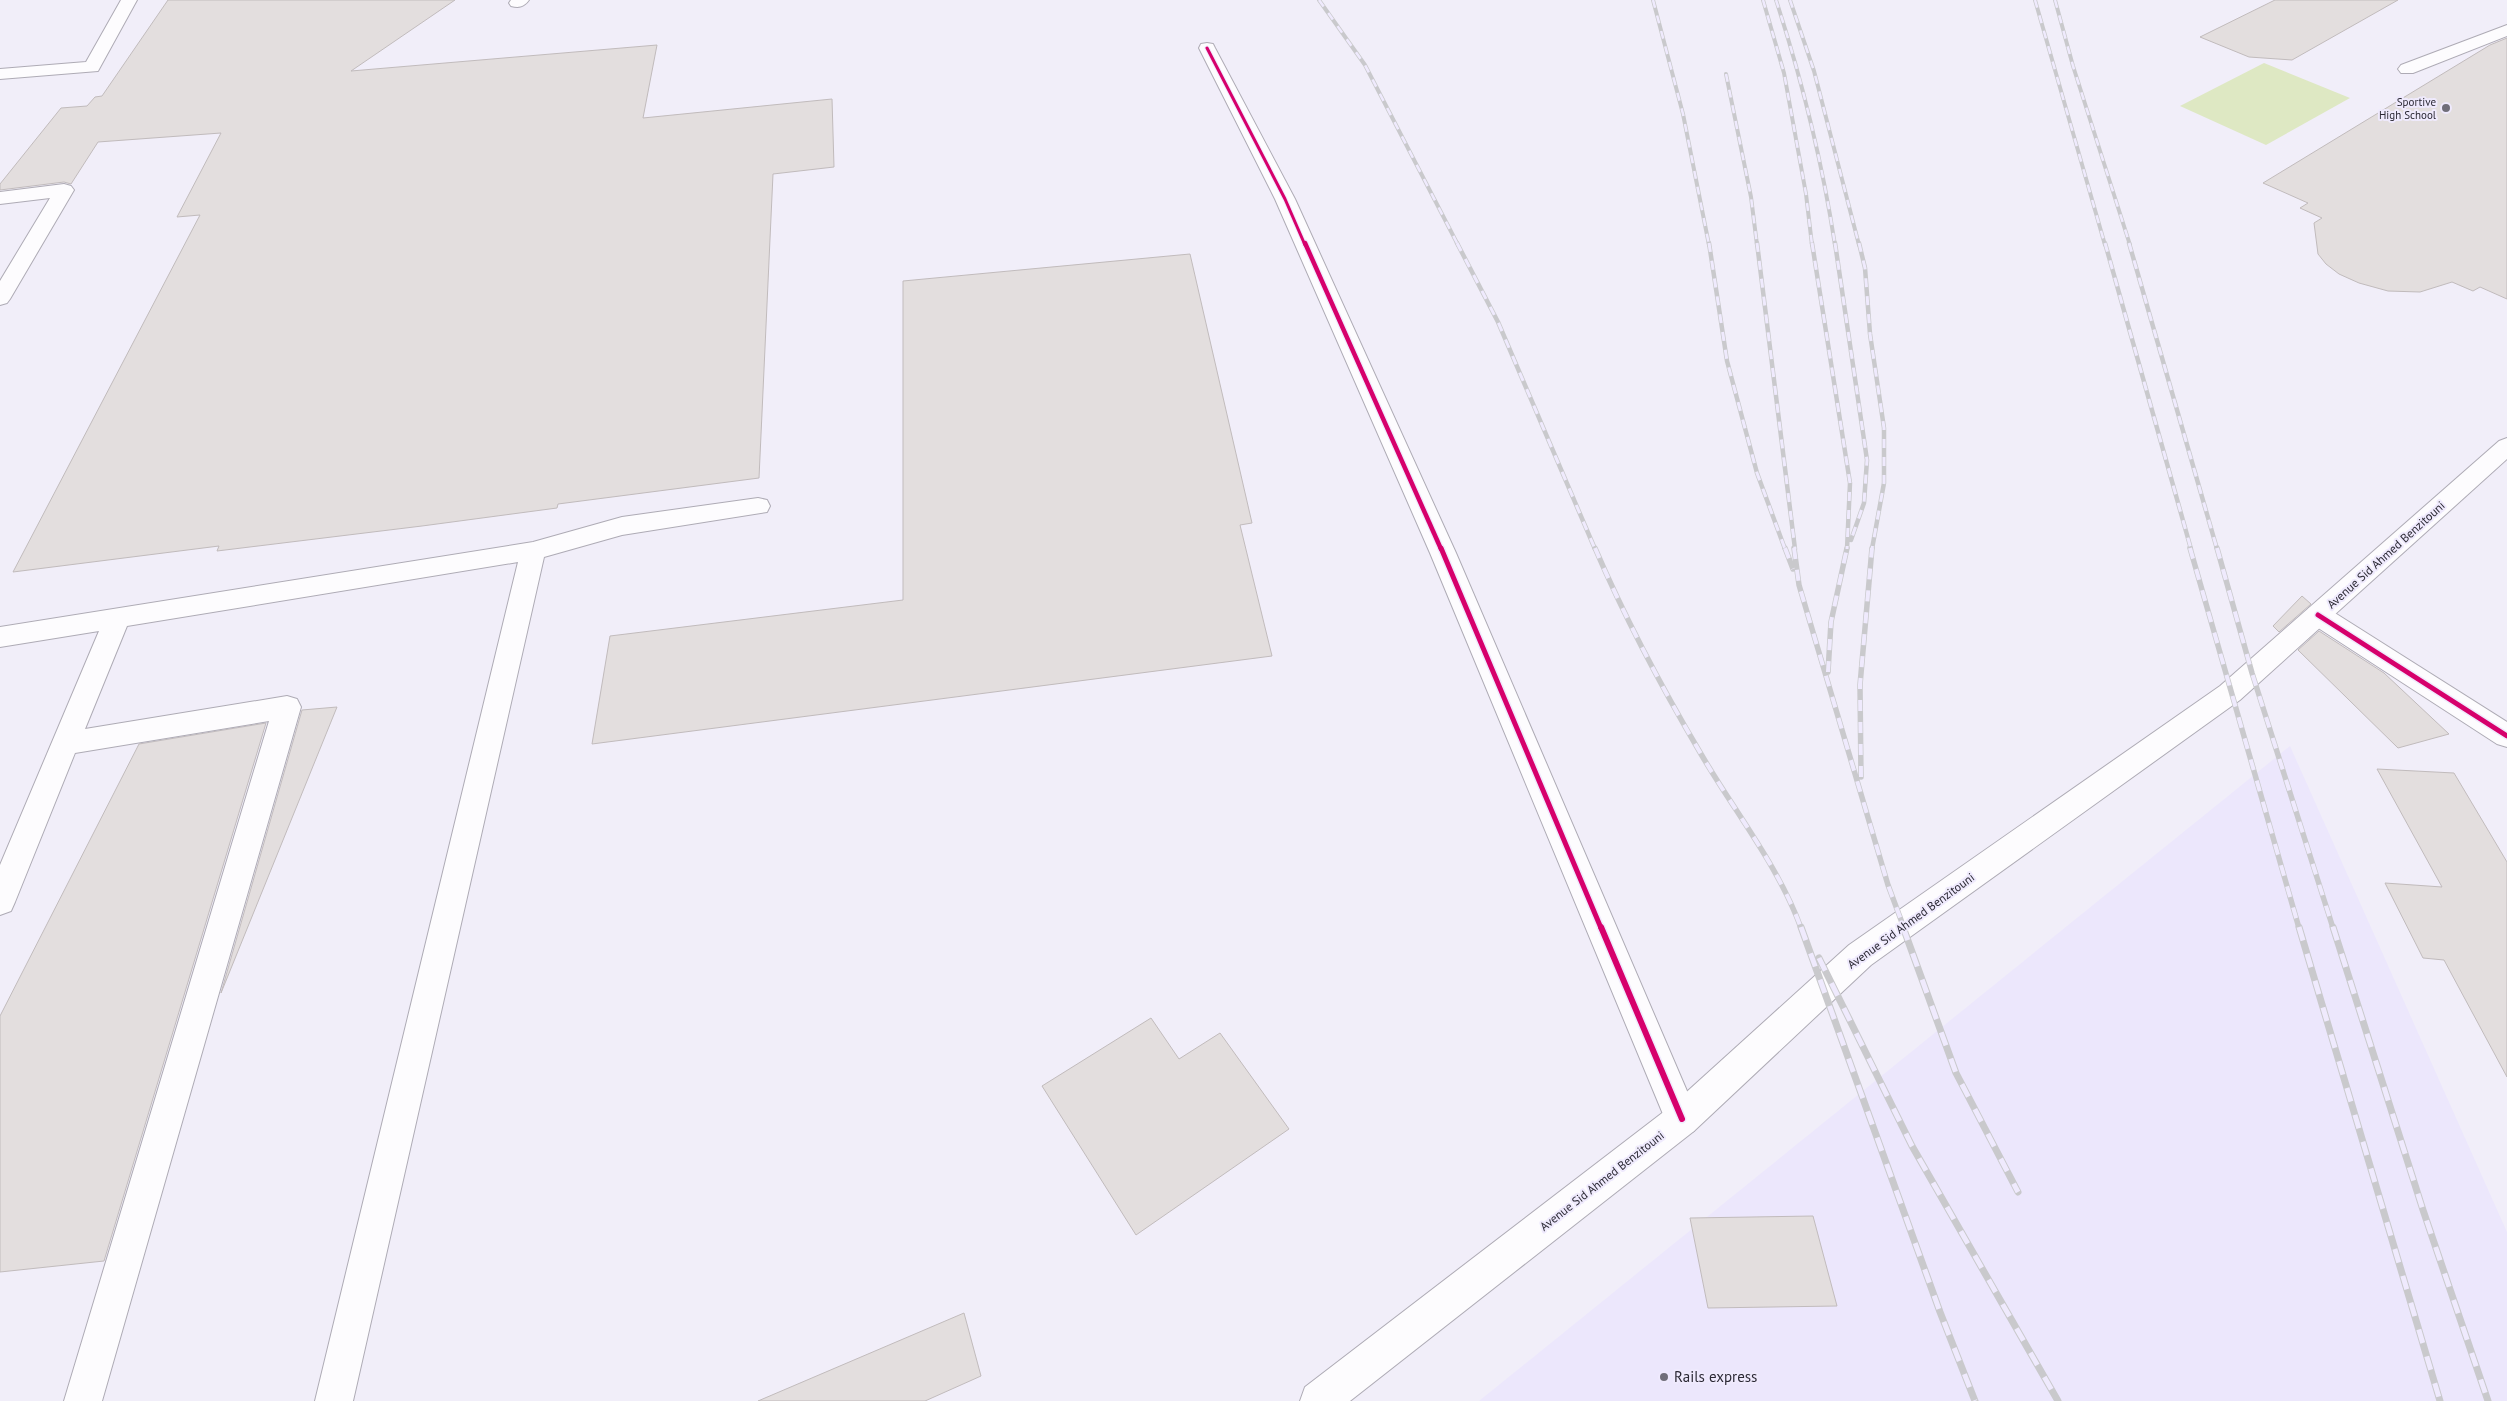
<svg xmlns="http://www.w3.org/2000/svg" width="2507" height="1401" viewBox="0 0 2507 1401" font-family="'PT Sans',sans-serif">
	<rect width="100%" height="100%" fill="#f1eef9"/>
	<!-- built -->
	<path fill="#ece7fc" d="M2290,746L2507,1232V1401H1479Z"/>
	<!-- green -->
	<path fill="#dee8c3" d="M2264,63L2350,98L2266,145L2180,106Z"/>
	<!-- building -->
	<path fill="#e3dede" stroke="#c1bbbc" d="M168,0H455L351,71L657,45L643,118L832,99L834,167L773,174L759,478L558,504L557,508L422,526L217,551L219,546L13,572L200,215L177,217L221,133L98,142L71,184L64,182L0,190V184L61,108L87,106L95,97L102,96Z
		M2275,0H2398L2292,60L2249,57L2200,37Z
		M2507,38V299L2480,287L2473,291L2452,282L2420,292L2388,291L2359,283L2339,274L2326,264L2318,254L2314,223L2322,218L2300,208L2308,203L2263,183L2490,45Z
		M1190,254L1252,523L1240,525L1272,656L592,744L610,636L903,600V281Z
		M2302,596L2311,604L2279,632L2273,626Z
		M2319,631L2384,673L2449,734L2398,748L2298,650Z
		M337,707L221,993L302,710Z
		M266,723L104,1261L0,1272V1016L139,744Z
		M2377,769L2454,773L2507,862V1077L2444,960L2423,958L2385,883L2442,887Z
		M1151,1018L1179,1059L1220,1033L1289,1129L1136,1235L1042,1086Z
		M1813,1216L1837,1306L1708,1308L1690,1218Z
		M964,1313L981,1376L925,1401H758Z"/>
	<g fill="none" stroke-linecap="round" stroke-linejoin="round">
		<defs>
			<path id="service" d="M121,0H137L98,71L0,79V69L86,62Z
				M511,0H529C524,7 519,8 511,6L509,3Z
				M2507,25V36L2413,73H2401L2398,69L2401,65Z
				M64,184L71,186L74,190L10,299L7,303L0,305V281L50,198L0,204V192Z
				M758,498L767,500L770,506L767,512L622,535L544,557L353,1401H315L518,562L127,626L85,729L287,696L297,699L301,707L102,1401H64L269,721L75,753L15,902L11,911L0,915V865L99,631L0,647V627L533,542L622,517Z"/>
			<path id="minor" d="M1207,43L1213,44L1215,48L1295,199L1456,553L1699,1119L1694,1131L1682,1136L1670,1131L1430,553L1275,199L1199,48L1201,44Z
				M2318,605L2327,608L2507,722V747L2497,744L2309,622L2305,615L2309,608Z"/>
			<path id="secondary" d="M2507,438V459L2240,700L1871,965L1694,1131L1350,1401H1300L1305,1387L1670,1107L1849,945L2220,686L2499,441Z"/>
		</defs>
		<!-- service casing -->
		<use href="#service" stroke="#aeabb5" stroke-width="2"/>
		<!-- minor casing -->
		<use href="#minor" stroke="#aeabb5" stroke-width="2"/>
		<!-- secondary casing -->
		<use href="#secondary" stroke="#aeabb5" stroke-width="2"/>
		<!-- service -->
		<use href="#service" fill="#fdfcfe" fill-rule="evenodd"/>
		<!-- minor -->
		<use href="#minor" fill="#fdfcfe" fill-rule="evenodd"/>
		<!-- secondary -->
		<use href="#secondary" fill="#fdfcfe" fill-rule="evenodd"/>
		<defs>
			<path id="rail-far3" d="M1319,0L1365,65L1458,245
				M1653,0L1683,114L1709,245
				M1763,0L1784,73L1806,194L1812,245
				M1776,0C1802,80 1822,161 1835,245
				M1790,0L1814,71L1859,245
				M2035,0L2105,245
				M2055,0L2073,66L2130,245
				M1726,74L1751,197L1757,245"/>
			<path id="rail-far2" d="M1457,243L1498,322L1595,549
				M1709,243L1727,361L1757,473L1785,549
				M1757,243L1795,549
				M1812,243L1850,483L1847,549
				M1835,243L1867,460L1864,503L1851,540
				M1859,243L1865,268L1870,334L1884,428V483L1872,549
				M2105,243L2191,549
				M2129,243L2217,549"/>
			<path id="rail-far1" d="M1595,548C1625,618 1662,688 1701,754C1734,811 1778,865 1801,928
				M1785,548L1793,569
				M1794,548L1799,585L1888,885L1904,928
				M2190,548L2299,928
				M2217,548L2252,673L2333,928
				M1828,672L1831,622L1847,548
				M1861,777L1860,685L1872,548"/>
			<path id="rail" d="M1801,927L1940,1312L1975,1401
				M1903,927L1956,1073L2018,1192
				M2299,927L2440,1401
				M2333,927L2423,1210L2488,1401
				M1819,958L1912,1146L2058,1401"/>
		</defs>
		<!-- rail-far3 casing -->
		<use href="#rail-far3" stroke="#c9c9cc" stroke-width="4"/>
		<!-- rail-far2 casing -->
		<use href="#rail-far2" stroke="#c9c9cc" stroke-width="4.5"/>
		<!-- rail-far1 casing -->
		<use href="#rail-far1" stroke="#c9c9cc" stroke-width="5.5"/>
		<!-- rail casing -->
		<use href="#rail" stroke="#c9c9cc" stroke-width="7"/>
		<!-- rail-far3 -->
		<use href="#rail-far3" stroke="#efeafd" stroke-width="2.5" stroke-dasharray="8" stroke-linecap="butt"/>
		<!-- rail-far2 -->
		<use href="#rail-far2" stroke="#efeafd" stroke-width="3" stroke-dasharray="9" stroke-linecap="butt"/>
		<!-- rail-far1 -->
		<use href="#rail-far1" stroke="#efeafd" stroke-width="4" stroke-dasharray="11" stroke-linecap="butt"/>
		<!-- rail -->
		<use href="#rail" stroke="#efeafd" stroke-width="5" stroke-dasharray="14" stroke-linecap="butt"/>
		<defs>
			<path id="cycleway-far3" d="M1207,48L1285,199L1305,245"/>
			<path id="cycleway-far2" d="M1305,243L1441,549"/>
			<path id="cycleway-far1" d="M1441,548L1601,928
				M2318,615L2507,736"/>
			<path id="cycleway" d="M1601,927L1682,1119"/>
		</defs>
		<!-- cycleway-far3 casing -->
		<use href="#cycleway-far3" stroke="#efeafd" stroke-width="5"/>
		<!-- cycleway-far2 casing -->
		<use href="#cycleway-far2" stroke="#efeafd" stroke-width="7"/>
		<!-- cycleway-far1 casing -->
		<use href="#cycleway-far1" stroke="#efeafd" stroke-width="8"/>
		<!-- cycleway casing -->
		<use href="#cycleway" stroke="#efeafd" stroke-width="9"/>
		<!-- cycleway-far3 -->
		<use href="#cycleway-far3" stroke="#d6006c" stroke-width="3"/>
		<!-- cycleway-far2 -->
		<use href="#cycleway-far2" stroke="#d6006c" stroke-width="4.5"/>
		<!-- cycleway-far1 -->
		<use href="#cycleway-far1" stroke="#d6006c" stroke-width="5"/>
		<!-- cycleway -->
		<use href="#cycleway" stroke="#d6006c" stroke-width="6"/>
	</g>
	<!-- markers -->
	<g fill="#706e79" stroke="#efeafd" stroke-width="2">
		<circle cx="2446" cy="108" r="5"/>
		<circle cx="1664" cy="1377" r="5"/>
	</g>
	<g text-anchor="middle" stroke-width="4" stroke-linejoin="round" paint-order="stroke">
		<!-- far-poi labels -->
		<g font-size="11" fill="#2b2934" stroke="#efeafd" text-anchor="end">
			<text x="2436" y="106">Sportive<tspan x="2436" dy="13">High School</tspan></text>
		</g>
		<!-- street labels -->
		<g font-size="12" fill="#2b2934" stroke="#efeafd">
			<text transform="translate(2386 555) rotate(-42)" y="4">Avenue Sid Ahmed Benzitouni</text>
			<text transform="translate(1911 921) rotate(-36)" y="4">Avenue Sid Ahmed Benzitouni</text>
			<text transform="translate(1602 1181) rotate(-38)" y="4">Avenue Sid Ahmed Benzitouni</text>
		</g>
		<!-- near-poi labels -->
		<g font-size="15" fill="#2b2934" stroke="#efeafd" text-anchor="start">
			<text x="1674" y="1382">Rails express</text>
		</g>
	</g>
</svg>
